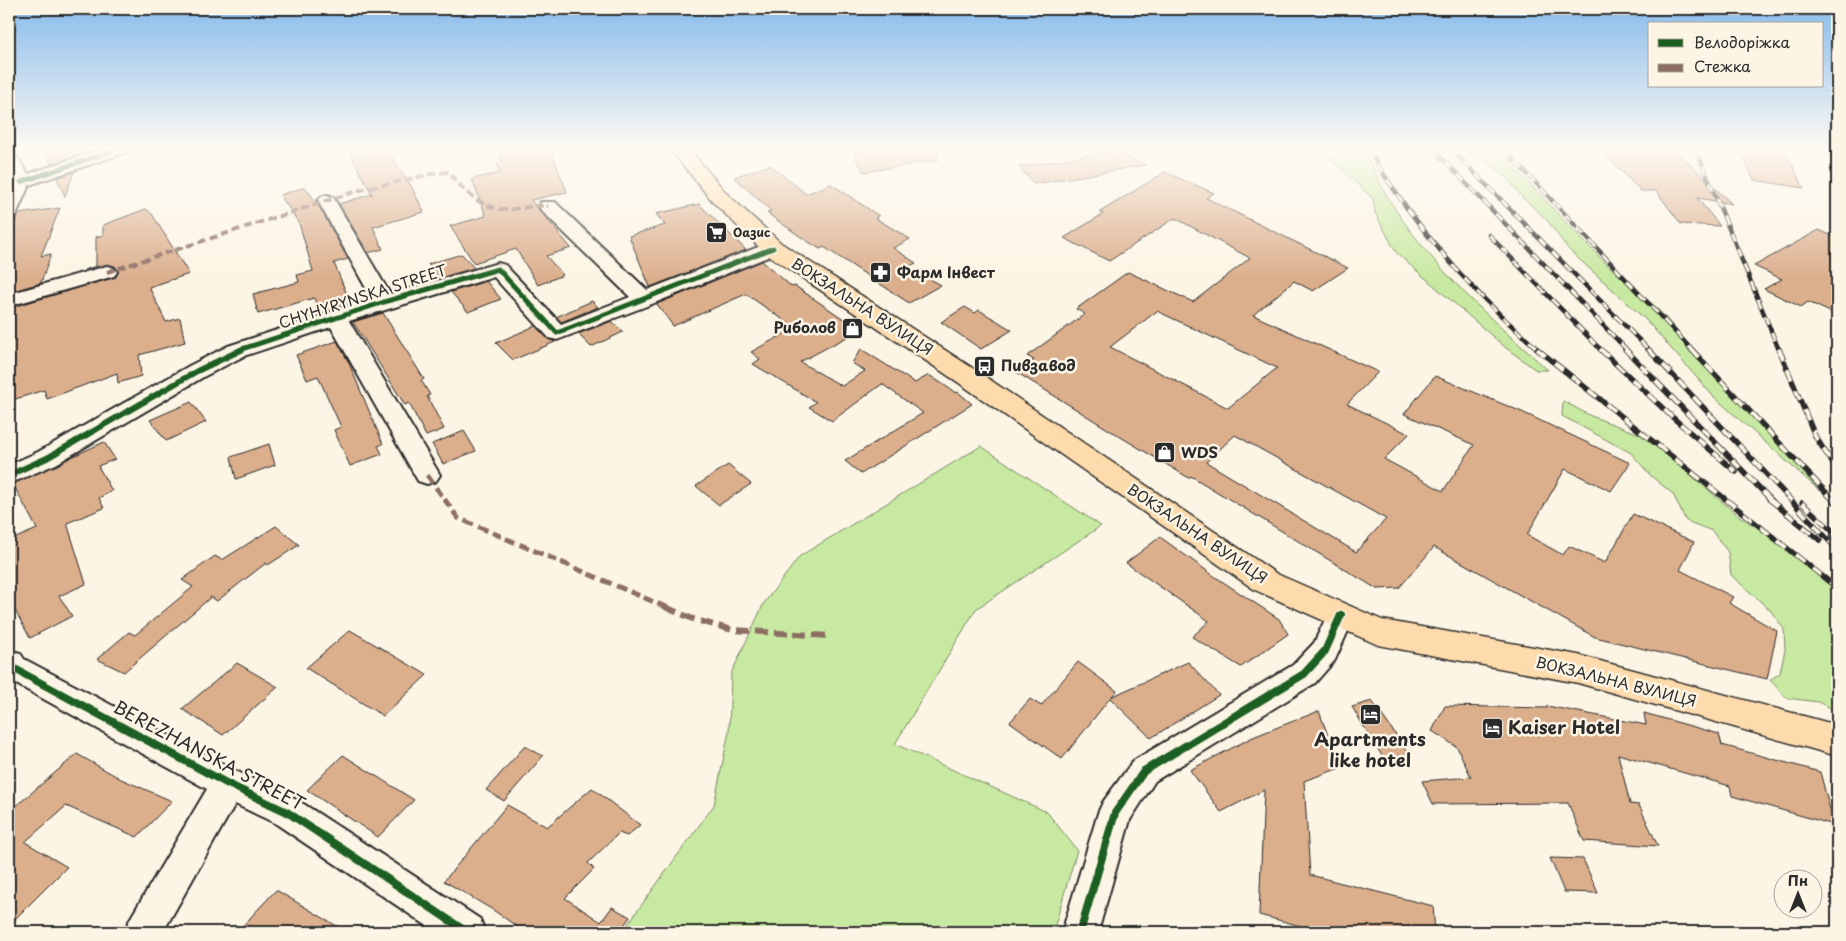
<svg xmlns="http://www.w3.org/2000/svg" width="1846" height="941" viewBox="0 0 1846 941" font-family="'Playpen Sans',sans-serif">
	<rect width="100%" height="100%" fill="#fcf5e5"/>
	<filter id="ink" filterUnits="userSpaceOnUse"><feTurbulence type="fractalNoise" baseFrequency=".02" numOctaves="2"/><feDisplacementMap in="SourceGraphic" scale="10" xChannelSelector="R" yChannelSelector="G"/><feConvolveMatrix kernelMatrix="1 2 1 2 8 2 1 2 1" color-interpolation-filters="sRGB"/></filter>
	<g filter="url(#ink)">
		<!-- green -->
		<path fill="#c8e9a1" stroke="#7a8a66" d="M1320,149H1363C1374,169 1382,190 1395,209C1436,271 1493,321 1548,370H1536L1506,348L1402,258L1396,252L1375,213L1373,199Z
			M1473,149H1500C1510,157 1515,169 1524,178C1566,222 1607,269 1655,306L1820,491L1712,395L1646,320L1569,250L1546,219L1522,197L1507,178Z
			M1563,401L1591,416L1642,435L1676,457L1685,470L1739,516L1775,538L1837,586V711L1818,702L1787,698L1770,680L1780,673L1785,650L1784,629L1770,610L1731,575L1728,552L1712,531L1686,521L1673,494L1651,476L1631,453L1562,416Z
			M981,446L1101,526L976,609L895,744L1047,812L1077,850L1053,932H622L714,805L729,731L731,674L764,603L800,556Z"/>
		<!-- building -->
		<path fill="#dbae8c" stroke="#2b2b2b" fill-rule="evenodd" d="M43,149H84L82,154L51,164Z
			M372,149H387L411,186L424,212L373,227L383,249L368,253L339,204L372,194L350,154Z
			M499,149H550L567,192L531,200L571,248L546,256L563,275L538,285L516,249L474,263L450,226L486,216L472,179L500,173L497,164L502,163Z
			M878,149H937L938,160L864,172L853,153Z
			M1599,149H1674L1732,204L1697,198L1720,226L1681,224L1656,191H1641Z
			M1739,149H1784L1804,188L1754,180Z
			M1113,151L1146,165L1034,184L1019,167Z
			M770,165L806,194L831,184L879,216L875,218L910,239L893,248L916,263L908,267L941,285L909,303L824,247L820,249L801,237L767,213L771,211L734,177Z
			M74,172L65,196L57,178Z
			M1165,172L1214,193L1206,198L1348,268L1313,291L1294,281L1253,315L1378,372L1347,404L1409,434L1384,459L1443,491L1474,445L1404,414L1435,376L1522,412L1630,463L1611,491L1565,469L1527,535L1563,555L1569,546L1605,563L1633,514L1694,542L1680,570L1733,597L1729,603L1777,631L1767,679L1595,637L1434,547L1399,588L1377,589L1191,476L1189,478L1119,436L1016,372L1034,360L1027,356L1085,314L1076,309L1128,272L1193,302L1250,258L1175,218L1109,261L1064,238L1103,214L1100,212ZM1157,311L1277,368L1228,408L1110,347ZM1235,435L1386,519L1356,552L1206,462Z
			M305,187L319,206L348,259L334,263L350,302L320,314L314,298L258,314L253,294L299,282L297,275L313,271L299,223L280,195Z
			M699,204L746,250L650,287L629,236L665,225L656,214Z
			M60,208L41,256L51,254L41,283L9,292V237L19,214Z
			M146,209L152,214L189,274L149,287L166,322L180,318L185,342L139,355L141,376L118,383L117,373L47,399L44,390L9,401V308L116,277L118,271L115,266L108,264L84,270L96,266V237L103,235V225Z
			M1819,230L1837,238V315L1808,302L1801,307L1764,289L1782,279L1754,266Z
			M462,254L474,268L440,278L428,264Z
			M762,261L792,287L795,286L860,330L800,362L842,386L865,371L852,363L861,349L915,383L929,375L956,393L958,392L972,404L861,474L845,461L923,413L882,384L832,421L809,407L816,402L753,364L760,359L751,352L795,328L746,294L673,326L657,304Z
			M486,281L501,299L468,312L451,292Z
			M592,301L598,307L561,322L556,317Z
			M965,307L975,313L979,310L1012,330L981,349L941,322Z
			M383,313L424,379L421,380L430,395L427,396L444,429L426,436L409,403L405,405L353,322Z
			M612,321L623,332L591,347L578,334Z
			M535,326L548,339L555,342L513,360L496,343Z
			M337,341L348,361L383,444L378,446L382,454L350,466L334,430L341,427L318,376L307,380L296,355Z
			M191,402L206,422L166,441L150,420Z
			M464,431L476,451L443,464L432,444Z
			M104,442L115,459L98,466L112,491L99,498L104,508L67,523L86,584L59,596L72,616L30,638L10,601L9,541L37,529L13,484Z
			M269,444L275,465L236,479L231,457Z
			M728,465L751,484L719,505L696,486Z
			M276,526L299,545L268,565L266,563L217,601L211,597L124,672L97,659L129,632L135,635L193,587L182,580L215,556L222,560Z
			M1160,537L1214,576L1279,619L1288,634L1241,667L1192,637L1209,621L1126,563Z
			M350,630L427,675L383,716L306,668Z
			M1078,662L1117,691L1111,697L1188,662L1219,695L1151,738L1110,698L1062,759L1010,722L1030,699L1041,706Z
			M237,663L278,687L223,735L182,709Z
			M1372,701L1409,754L1384,759L1352,707Z
			M1445,706L1547,708V706L1646,725L1644,713L1719,734L1722,745L1820,772L1834,825L1732,796L1730,786L1618,754L1630,804L1639,805L1658,846L1584,841L1568,803L1433,804L1422,781L1471,777L1457,747L1432,731Z
			M1319,711L1340,768L1304,781L1310,875L1433,906L1435,932H1324L1259,915L1264,790L1221,812L1190,770L1253,737Z
			M525,746L543,756L504,801L486,790Z
			M77,754L121,779L172,801L137,837L66,806L25,842L67,867L9,925V812Z
			M343,755L414,800L378,837L307,790Z
			M592,788L640,825L627,836L619,833L588,863L594,869L565,898L601,922L612,907L630,917L619,932H525L493,910L444,881L507,805L547,827Z
			M1550,858L1583,859L1598,893L1564,892Z
			M276,890L347,932H237Z"/>
		<g fill="none" stroke-linecap="round" stroke-linejoin="round">
			<defs>
				<path id="street" d="M102,149H127L124,153L29,185L16,215L9,217L11,177L9,153L15,154L28,174Z
					M327,195L333,197L390,294L498,263L505,265L561,324L630,297L541,210L539,206L541,202H555L647,290L766,244H780L783,248L780,252L652,304L557,340L549,338L494,277L349,321L440,475L436,481L427,484L418,481L331,327L244,356L205,376L56,464L9,484V465L38,452L189,366L228,346L372,299L318,201L321,197Z
					M107,266L114,268L117,272L114,276L9,306V294Z
					M1341,603L1351,607L1355,615L1335,660L1315,683L1155,781L1130,820L1098,932H1062L1098,813L1103,802L1133,761L1293,665L1314,643L1331,607Z
					M9,650L20,653L24,659L240,773L299,801L480,919L485,932H436L275,823L235,804L163,932H125L130,919L207,789L9,680Z"/>
				<path id="primary" d="M670,149H689L728,195L781,243L977,371L1277,574L1382,620L1578,655L1837,725V756L1578,683L1378,645L1255,590L959,383L765,253L714,203Z"/>
			</defs>
			<!-- street casing -->
			<use href="#street" stroke="#2b2b2b" stroke-width="4"/>
			<!-- primary casing -->
			<use href="#primary" stroke="#2b2b2b" stroke-width="3"/>
			<!-- street -->
			<use href="#street" fill="#fcf5e5" fill-rule="evenodd"/>
			<!-- primary -->
			<use href="#primary" fill="#fedbac" fill-rule="evenodd"/>
			<defs>
				<path id="rail-far1" d="M1368,149C1414,226 1471,292 1539,350
					M1433,149L1627,350
					M1451,149L1649,350
					M1504,149L1692,350
					M1696,149L1779,350
					M1489,235L1601,350"/>
				<path id="rail" d="M1537,349L1837,588
					M1600,349L1671,416L1736,472
					M1625,349L1774,503
					M1648,349L1837,549
					M1691,349L1837,504
					M1779,349L1815,436L1837,470
					M1769,499L1820,540
					M1802,503L1837,535"/>
			</defs>
			<!-- rail-far1 casing -->
			<use href="#rail-far1" stroke="#2b2b2b" stroke-width="4.5"/>
			<!-- rail casing -->
			<use href="#rail" stroke="#2b2b2b" stroke-width="5.5"/>
			<!-- rail-far1 -->
			<use href="#rail-far1" stroke="#fcf5e5" stroke-width="3" stroke-dasharray="9" stroke-linecap="butt"/>
			<!-- rail -->
			<use href="#rail" stroke="#fcf5e5" stroke-width="4" stroke-dasharray="11" stroke-linecap="butt"/>
			<!-- quiet-far2 -->
			<path stroke="#8d6e63" stroke-width="4" stroke-dasharray="8 4" stroke-linecap="butt" d="M107,272L360,190L436,173L448,172C466,193 484,212 513,209C525,208 536,205 548,206"/>
			<!-- quiet-far1 -->
			<path stroke="#8d6e63" stroke-width="5" stroke-dasharray="10 5" stroke-linecap="butt" d="M427,475L458,518L668,608"/>
			<!-- quiet -->
			<path stroke="#8d6e63" stroke-width="6" stroke-dasharray="13 6" stroke-linecap="butt" d="M665,607L693,619L732,630L829,636"/>
			<defs>
				<path id="cycleway-far2" d="M21,182L118,149
					M239,350L384,302L498,269L557,333L773,248"/>
				<path id="cycleway-far1" d="M9,475L47,458L197,371L243,349"/>
				<path id="cycleway" d="M9,662L13,668L228,784L287,812L467,932
					M1080,932L1115,813L1144,771L1304,674L1325,651L1341,615"/>
			</defs>
			<!-- cycleway-far2 casing -->
			<use href="#cycleway-far2" stroke="#fcf5e5" stroke-width="8"/>
			<!-- cycleway-far1 casing -->
			<use href="#cycleway-far1" stroke="#fcf5e5" stroke-width="9"/>
			<!-- cycleway casing -->
			<use href="#cycleway" stroke="#fcf5e5" stroke-width="11"/>
			<!-- cycleway-far2 -->
			<use href="#cycleway-far2" stroke="#1b5e20" stroke-width="5"/>
			<!-- cycleway-far1 -->
			<use href="#cycleway-far1" stroke="#1b5e20" stroke-width="6"/>
			<!-- cycleway -->
			<use href="#cycleway" stroke="#1b5e20" stroke-width="8"/>
		</g>
	</g>
	<!-- sky -->
	<linearGradient id="sky" x2="0" y2="1"><stop stop-color="#87bbec"/><stop offset="0.53" stop-color="#fefaf3"/><stop offset="1" stop-color="#fefaf3" stop-opacity="0"/></linearGradient>
	<rect width="1846" height="280" fill="url(#sky)"/>
	<!-- icons -->
	<defs>
		<symbol id="supermarket-square" viewBox="-11 -11 22 22"><rect x="-9" y="-9" width="18" height="18" rx="4" fill="#2b2b2b" stroke="#fcf5e5"/><path d="M-6-5.5h2.5l.6 2H6L4.5 2H-2.5L-4.4-4H-6ZM-1.5 3.2a1.3 1.3 0 1 0 .1 0ZM3 3.2a1.3 1.3 0 1 0 .1 0Z" fill="#fff"/></symbol>
		<symbol id="pharmacy-square" viewBox="-11 -11 22 22"><rect x="-9" y="-9" width="18" height="18" rx="4" fill="#2b2b2b" stroke="#fcf5e5"/><path d="M-2-6h4v4h4v4h-4v4h-4v-4h-4v-4h4Z" fill="#fff"/></symbol>
		<symbol id="shop-square" viewBox="-11 -11 22 22"><rect x="-9" y="-9" width="18" height="18" rx="4" fill="#2b2b2b" stroke="#fcf5e5"/><path d="M-5-2.5h2.3a2.7 3.5 0 0 1 5.4 0H5L5.5 6h-11ZM-1.5-2.5h3a1.5 2.3 0 0 0-3 0Z" fill="#fff"/></symbol>
		<symbol id="bus-square" viewBox="-11 -11 22 22"><rect x="-9" y="-9" width="18" height="18" rx="4" fill="#2b2b2b" stroke="#fcf5e5"/><path d="M-5-6H5V4H4V6H2V4H-2V6H-4V4H-5ZM-3.5-4V0h7V-4ZM-3.5 1.2v1.5H-2V1.2ZM2 1.2v1.5H3.5V1.2Z" fill="#fff"/></symbol>
		<symbol id="hotel-square" viewBox="-11 -11 22 22"><rect x="-9" y="-9" width="18" height="18" rx="4" fill="#2b2b2b" stroke="#fcf5e5"/><path d="M-6-4.5h1.5V1H6V5H4.5V3h-9V5H-6ZM-4 0a1.8 1.8 0 1 1 3.6 0ZM.5 0V-2.5h3Q6-2.5 6 0Z" fill="#fff"/></symbol>
	</defs>
	<g fill-rule="evenodd">
		<use href="#supermarket-square" x="704" y="220" width="25" height="25"/>
		<use href="#pharmacy-square" x="868" y="260" width="25" height="25"/>
		<use href="#shop-square" x="840" y="316" width="25" height="25"/>
		<use href="#bus-square" x="972" y="354" width="25" height="25"/>
		<use href="#shop-square" x="1152" y="440" width="25" height="25"/>
		<use href="#hotel-square" x="1358" y="702" width="25" height="25"/>
		<use href="#hotel-square" x="1480" y="716" width="25" height="25"/>
	</g>
	<g text-anchor="middle" stroke-width="5" stroke-linejoin="round" paint-order="stroke">
		<!-- far-poi labels -->
		<g font-size="12" font-weight="bold" fill="#2b2b2b" stroke="#fcf5e5" text-anchor="start">
			<text x="733" y="237">Оазис</text>
		</g>
		<!-- poi labels -->
		<g font-size="15" font-weight="bold" fill="#2b2b2b" stroke="#fcf5e5" text-anchor="start">
			<text x="897" y="278">Фарм Інвест</text>
			<text x="836" y="333" text-anchor="end">Риболов</text>
			<text x="1001" y="371">Пивзавод</text>
			<text x="1181" y="458">WDS</text>
		</g>
		<!-- street labels -->
		<g font-size="15" fill="#2b2b2b" stroke="#fcf5e5">
			<text transform="translate(363 297) rotate(-18)" y="5">CHYHYRYNSKA STREET</text>
			<text transform="translate(862 307) rotate(33)" y="5">ВОКЗАЛЬНА ВУЛИЦЯ</text>
			<text transform="translate(1197 534) rotate(34)" y="5">ВОКЗАЛЬНА ВУЛИЦЯ</text>
			<text transform="translate(1616 682) rotate(14)" y="5">ВОКЗАЛЬНА ВУЛИЦЯ</text>
		</g>
		<!-- near-poi labels -->
		<g font-size="18" font-weight="bold" fill="#2b2b2b" stroke="#fcf5e5" text-anchor="start">
			<text x="1508" y="734">Kaiser Hotel</text>
			<text x="1370" y="746" text-anchor="middle">Apartments<tspan x="1370" dy="21">like hotel</tspan></text>
		</g>
		<!-- near-street labels -->
		<g font-size="18" fill="#2b2b2b" stroke="#fcf5e5">
			<text transform="translate(209 756) rotate(28)" y="6">BEREZHANSKA STREET</text>
		</g>
	</g>
	<!-- margin -->
	<rect width="1846" height="941" fill="none" stroke="#fcf5e5" stroke-width="30"/>
	<rect x="15" y="15" width="1816" height="911" fill="none" stroke="#2b2b2b" stroke-width="2" filter="url(#ink)"/>
	<!-- legend -->
	<rect x="1648" y="22" width="175" height="65" fill="#fcf5e5" stroke="#a8a49b"/>
	<rect x="1658" y="39" width="25" height="8" fill="#1b5e20" stroke="#a8a49b"/>
	<text x="1694" y="48" font-size="15" fill="#2b2b2b">Велодоріжка</text>
	<rect x="1658" y="64" width="25" height="8" fill="#8d6e63" stroke="#a8a49b"/>
	<text x="1694" y="72" font-size="15" fill="#2b2b2b">Стежка</text>
	<!-- north arrow -->
	<g transform="translate(1798 894)"><circle r="24" fill="#fcf5e5" stroke="#a8a49b"/>
	<path d="M0-4L9 19L0 12L-9 19Z" fill="#2b2b2b"/>
	<text y="-8" font-size="14" font-weight="bold" text-anchor="middle" fill="#2b2b2b">Пн</text>
	</g>
</svg>
